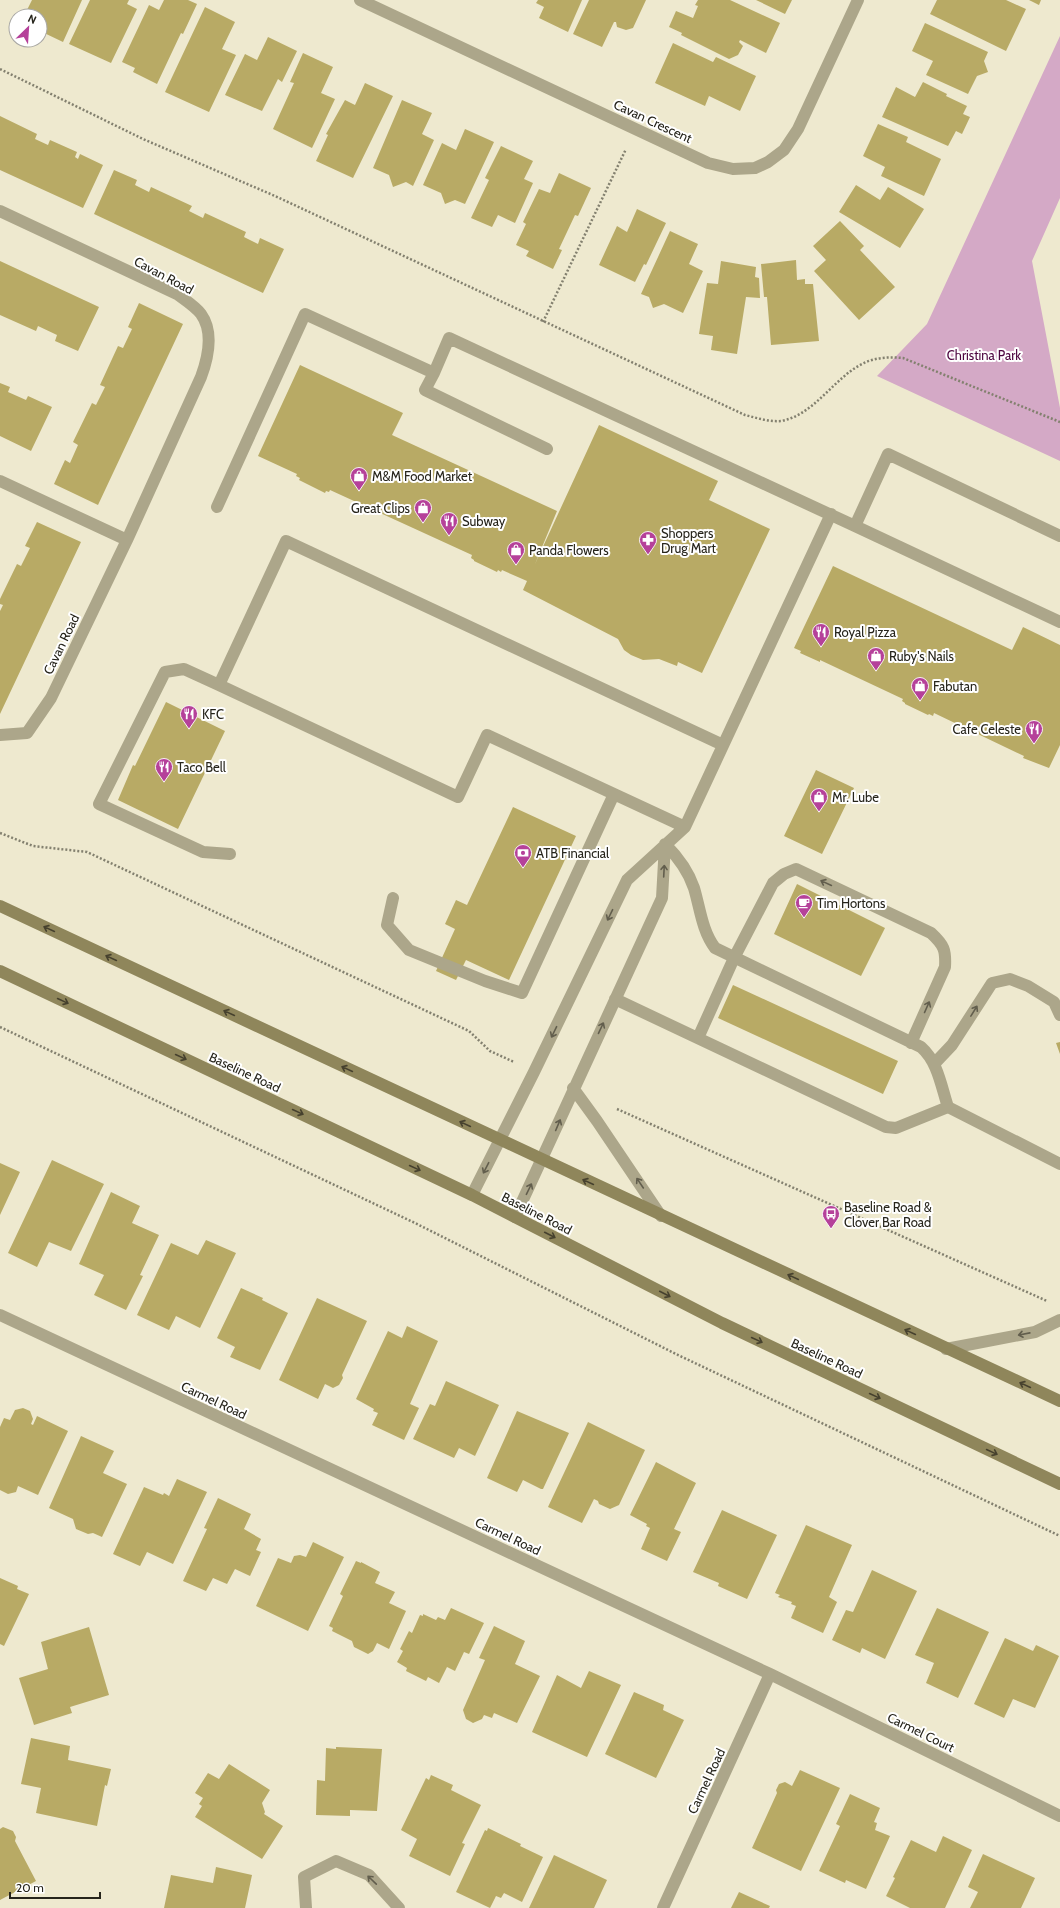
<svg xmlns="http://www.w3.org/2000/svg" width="1060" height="1908" viewBox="0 0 1060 1908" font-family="Cabin,sans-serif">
	<rect width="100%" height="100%" fill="#eee9cf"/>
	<!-- green -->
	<path fill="#d4a9c6" d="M1060,36V198L1032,261L1060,408V461L877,376L927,324Z"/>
	<!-- building -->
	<path fill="#b8aa65" d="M32,0H82L63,42L40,31V16H24Z
		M90,0H129L127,4L137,9L111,63L69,44Z
		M164,0H188L197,4L183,34L181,33L157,84L133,72L135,68L122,62L149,5L159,10Z
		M538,0H582L568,32L539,18L544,7L536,3Z
		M589,0H646L633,28L626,30L617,27L616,22H614L602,47L573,34Z
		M698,0H730L780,23L766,53L740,40L739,42L743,46L738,55L729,59L681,35L682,33L669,27L676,11L693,18L698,6L695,5Z
		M756,0H792L785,14Z
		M937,0H1006L1026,9L1006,51L930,14Z
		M1029,0H1041L1039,5Z
		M205,7L235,22L222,49L236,55L209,112L165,92Z
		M925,23L988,52L984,61L988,72L977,76L968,94L926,75L933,61L912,51Z
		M268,37L297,51L282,82L278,79L262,111L225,95L245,54L257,60Z
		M673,43L713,62L716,57L756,76L740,111L709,96L705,106L655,83Z
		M303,53L333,67L321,93L335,99L312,148L273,129L294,83L290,82Z
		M923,82L947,94L946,96L967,106L963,114L970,117L962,134L956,131L948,146L882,117L896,87L915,97Z
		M365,83L393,96L353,178L316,161L328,135L326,134L345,100L355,105Z
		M402,100L432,113L422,134L434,140L413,186L406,182L393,187L389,175L373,168Z
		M0,116L37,134L35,139L48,145L50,140L77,152L75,157L78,159L80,154L103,165L83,208L0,170Z
		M878,124L908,137L906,142L941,159L924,196L881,176L885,167L863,156Z
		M465,129L494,142L465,204L455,200L445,204L441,193L423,185L442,143L456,150Z
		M501,146L533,161L524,179L533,183L515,223L498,215L492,227L471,218L489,180L485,178Z
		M114,170L137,180L135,185L149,192L151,187L192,206L189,211L203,218L205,213L246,232L244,237L258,244L260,238L284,249L263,293L94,214Z
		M559,173L591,188L578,216L575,215L559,249L562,250L553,269L526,256L529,251L516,245L526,224L523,222L539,189L550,193Z
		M856,185L880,200L888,187L924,209L900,248L839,212Z
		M637,209L666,223L646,265L644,264L635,282L599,265L617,226L627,232Z
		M840,221L864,246L860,250L895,287L859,320L814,271L826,260L813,246Z
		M670,231L698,244L689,264L703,271L683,313L664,304L653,308L649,297L641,294Z
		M796,260L797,280L805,279V284H813L819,341L771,345L767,297H764L761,264Z
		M0,261L99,307L78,351L55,341L57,335L38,326L36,331L0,315Z
		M721,261L756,267L755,277L759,278L760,298L746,297L737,354L711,350L713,336L699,334L707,283L718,284Z
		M139,303L183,324L98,505L54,484L65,460L70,463L78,445L73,442L92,403L96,405L105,387L100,385L118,346L123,348L132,329L128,327Z
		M300,365L403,413L392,435L557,511L535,564L599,425L718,481L709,500L770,529L702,673L678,662L677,666L659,659L643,660L631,655L624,650L618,639L523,590L527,581L502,570L501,572L498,570L497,572L474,561V560L471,558L472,555L330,490L329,492L326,491L325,493L299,480L300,478L296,476L297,474L258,456Z
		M0,383L10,387L8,392L26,400L28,396L52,407L31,451L0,436Z
		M37,522L81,542L0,714V611L3,605L0,604V599L17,564L21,566L30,548L25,546Z
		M833,566L1012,650L1023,627L1060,645V745L1049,768L1023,758L1024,756L934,713L933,716L929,714L928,715L905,704V703L902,701L903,699L820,660V662L800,653L801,651L794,648Z
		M166,702L225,731L178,829L118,800L133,765L135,766Z
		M816,770L854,788L822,854L784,836Z
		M513,807L576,836L509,980L466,960L456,980L436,971L455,929L445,924L456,900L467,905Z
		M797,884L885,928L861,976L774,934Z
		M733,985L898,1061L883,1094L718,1018Z
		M1060,1042V1054L1056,1043Z
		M52,1160L104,1184L71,1251L49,1242L37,1267L8,1253Z
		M0,1163L20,1172L0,1215Z
		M111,1192L140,1206L132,1223L159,1235L140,1275L143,1276L126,1310L94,1295L104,1275L79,1264Z
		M206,1240L236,1253L200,1328L176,1316L169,1330L137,1315L171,1243L198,1255Z
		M241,1288L263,1298L262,1300L288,1313L260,1370L230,1357L235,1347L217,1338Z
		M317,1298L367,1321L342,1375L343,1378L339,1385L333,1388L325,1384L318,1399L279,1380Z
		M407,1326L438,1341L410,1404L419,1408L404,1440L372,1425L378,1413L373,1411L374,1409L356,1399L388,1331L402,1338Z
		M446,1381L499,1405L475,1456L459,1448L454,1458L413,1439L430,1404L435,1406Z
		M23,1408L30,1411L33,1419L31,1424L33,1425L37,1416L68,1431L38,1495L18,1486L16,1492L8,1494L0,1490V1427L4,1418L10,1420L15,1410Z
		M517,1411L569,1433L543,1489H541L523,1480L517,1492L487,1478Z
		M588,1422L645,1450L619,1505L610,1509L599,1504L598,1501L594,1499L582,1523L548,1507Z
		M81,1436L114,1451L103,1473L127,1484L102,1537L93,1533L88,1534L76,1529L73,1519L49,1508Z
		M656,1462L696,1483L674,1529L681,1532L667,1561L641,1549L650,1528L646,1526L647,1524L630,1515Z
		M177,1479L207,1492L173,1564L147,1552L140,1566L113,1554L144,1487L163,1495L164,1493L169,1496Z
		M218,1498L251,1514L244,1529L261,1539L256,1550L261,1552L250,1576L235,1569L227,1584L213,1578L206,1591L183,1581L207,1529L204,1528Z
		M722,1510L777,1535L747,1599L718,1586L719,1583L693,1572Z
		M806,1525L852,1545L829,1597L837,1602L823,1633L791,1618L796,1606L791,1604L792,1602L778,1597L780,1595L775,1593Z
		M313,1542L344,1557L308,1631L256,1606L278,1558L291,1563L294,1556L300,1555L306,1557Z
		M356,1561L361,1563V1562L380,1572L375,1583L395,1592L389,1603L406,1611L389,1649L377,1643L373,1651L368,1654L354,1647L352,1641L332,1631L333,1628L329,1626L343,1596L340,1594Z
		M872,1570L917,1591L885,1659L862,1648L860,1653L832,1640L846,1610L853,1612Z
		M0,1578L18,1586L17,1589L29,1594L4,1646L0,1644Z
		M451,1608L484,1623L469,1654L464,1652L455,1671L447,1667L439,1683L428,1677L426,1681L406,1671L407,1668L397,1662L403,1651L400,1649L409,1631L412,1633L420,1615L423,1616V1614L436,1620L438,1617L445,1620Z
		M937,1608L989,1632L958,1698L926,1683L934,1663L915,1655Z
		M494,1626L525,1641L515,1664L540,1676L517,1723L494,1713L492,1718L484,1715L482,1719L473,1723L466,1719L463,1710L485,1660L479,1658Z
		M89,1627L109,1695L70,1707L72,1713L34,1725L19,1678L48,1669L41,1642Z
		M1005,1638L1033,1651L1036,1645L1059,1656L1035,1708L1013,1699L1004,1718L974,1704Z
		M589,1671L621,1685L587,1757L532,1732L557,1675L581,1688Z
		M634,1692L664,1705L663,1710L684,1720L656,1778L605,1754Z
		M31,1738L70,1746L68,1760L111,1769L107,1786L105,1785L97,1826L36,1813L41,1788L21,1784Z
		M336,1747L382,1749L377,1811L350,1810V1816L316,1815L317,1780L325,1781L326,1748L336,1749Z
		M229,1764L270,1790L262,1803L265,1812L264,1814L283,1826L262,1859L195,1817L202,1806L199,1804L203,1798L195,1793L208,1773L219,1779Z
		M800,1770L840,1788L801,1871L752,1848L777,1793L776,1790L779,1784L785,1782L792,1786Z
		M431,1775L453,1785L451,1790L481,1805L462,1843L465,1844L450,1876L409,1856L417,1839L401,1830L426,1778L429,1780Z
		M850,1794L880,1808L874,1822L877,1823L875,1830L890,1836L866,1889L846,1880L845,1883L819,1871L840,1826L836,1824Z
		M3,1827L13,1831L16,1837L15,1841L36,1881L0,1900V1829Z
		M488,1828L521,1844L520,1846L543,1857L522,1902L504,1893L501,1898L496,1896L490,1908L456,1892L485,1830L487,1831Z
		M943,1836L972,1850L945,1908H910L886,1896L895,1878L893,1877L911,1840L936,1852Z
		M983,1854L1035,1878L1021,1908H970L978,1892L968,1887Z
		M554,1855L607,1880L594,1908H529Z
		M216,1867L252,1875L245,1908H164L171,1875L213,1883Z
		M739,1892L770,1906L769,1908H731Z"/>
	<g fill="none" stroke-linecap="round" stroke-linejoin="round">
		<!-- path -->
		<path stroke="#83806f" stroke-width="2.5" stroke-dasharray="2 2" stroke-linecap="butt" d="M0,69L143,139L275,196L745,415C757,418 769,422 781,421C815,415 834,377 864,363C876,357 890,357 903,358L1060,422
			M543,322L626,149
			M0,833L33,846L87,852L469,1031L490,1051L514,1062
			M0,1027L415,1223L678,1355L1060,1536
			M617,1109L1047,1301"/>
		<!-- lane -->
		<path stroke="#aca68a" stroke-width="12" d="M434,373L425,390L547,449
			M217,507L305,314L434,373L449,338L855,526L888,454L1060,536
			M855,526L1060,622
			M219,685L184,669L165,672L99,804L203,852L230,854
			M685,827L487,735L458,797L219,685L286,541L723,745
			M393,898L387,925L409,950L485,981L522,993L614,794
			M615,999L886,1127L896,1128L948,1107C941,1086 938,1062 921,1047L715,948C702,931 700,908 694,888C688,870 678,857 665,844
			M698,1038L734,958L773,883L784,874L796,869L931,933C944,945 946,950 945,967L911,1043
			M934,1064L952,1045L992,983L1010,979L1028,986L1054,1002L1060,1015
			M573,1088L597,1121L661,1216
			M948,1107L1060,1164
			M472,1195L534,1072L627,880L685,827L831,514
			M515,1217L662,898L665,844
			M946,1349L1035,1332L1060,1320"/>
		<!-- street -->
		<path stroke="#aca68a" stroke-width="12" d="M360,0L708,163L733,169L755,168L768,162L784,150L798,129L858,0
			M0,211L177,294C185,300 195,306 201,314C214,332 208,358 201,377L127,540L51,698L27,733L0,735
			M0,481L127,540
			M0,1315L770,1674L1060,1816
			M306,1908L304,1877L336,1861L369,1875L399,1908
			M663,1908L770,1674"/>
		<!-- secondary -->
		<path stroke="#8f865b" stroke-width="12" d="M0,906L1060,1401
			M0,971L472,1195L722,1323L1060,1484"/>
	</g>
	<!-- one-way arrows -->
	<defs><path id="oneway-shaft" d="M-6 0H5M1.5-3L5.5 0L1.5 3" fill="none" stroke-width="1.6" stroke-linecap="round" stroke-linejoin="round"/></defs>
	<g stroke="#625e4d">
		<use href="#oneway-shaft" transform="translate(664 871) rotate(-87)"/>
		<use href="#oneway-shaft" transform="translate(826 883) rotate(-155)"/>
		<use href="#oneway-shaft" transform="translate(610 915) rotate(116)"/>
		<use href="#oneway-shaft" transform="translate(927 1007) rotate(-66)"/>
		<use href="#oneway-shaft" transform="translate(974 1011) rotate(-58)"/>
		<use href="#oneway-shaft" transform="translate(601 1028) rotate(-65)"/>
		<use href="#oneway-shaft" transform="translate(554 1032) rotate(116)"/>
		<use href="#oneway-shaft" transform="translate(558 1125) rotate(-67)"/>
		<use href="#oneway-shaft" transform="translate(486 1168) rotate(117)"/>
		<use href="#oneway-shaft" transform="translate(640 1183) rotate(-124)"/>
		<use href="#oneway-shaft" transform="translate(529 1189) rotate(-64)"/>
		<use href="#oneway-shaft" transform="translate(1024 1334) rotate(169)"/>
		<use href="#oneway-shaft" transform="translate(372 1880) rotate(-136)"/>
	</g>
	<g stroke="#46412e">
		<use href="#oneway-shaft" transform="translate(49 929) rotate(-155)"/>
		<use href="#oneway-shaft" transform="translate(111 958) rotate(-155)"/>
		<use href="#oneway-shaft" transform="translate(63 1001) rotate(25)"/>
		<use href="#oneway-shaft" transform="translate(229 1013) rotate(-155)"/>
		<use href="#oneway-shaft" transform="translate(181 1057) rotate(25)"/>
		<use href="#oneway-shaft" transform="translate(347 1069) rotate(-155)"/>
		<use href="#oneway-shaft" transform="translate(298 1112) rotate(25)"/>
		<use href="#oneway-shaft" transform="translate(465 1124) rotate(-155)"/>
		<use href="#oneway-shaft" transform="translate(415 1168) rotate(25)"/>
		<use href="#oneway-shaft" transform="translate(588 1182) rotate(-155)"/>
		<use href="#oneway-shaft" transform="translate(550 1235) rotate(27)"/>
		<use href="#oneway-shaft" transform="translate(793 1277) rotate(-155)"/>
		<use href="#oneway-shaft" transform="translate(665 1294) rotate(27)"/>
		<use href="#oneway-shaft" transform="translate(910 1332) rotate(-155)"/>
		<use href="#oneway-shaft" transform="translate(757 1340) rotate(25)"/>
		<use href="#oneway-shaft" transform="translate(1025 1385) rotate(-155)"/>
		<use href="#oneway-shaft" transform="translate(875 1396) rotate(25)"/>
		<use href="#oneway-shaft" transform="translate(992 1452) rotate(25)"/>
	</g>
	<!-- icons -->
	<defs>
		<symbol id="shop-pin" viewBox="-11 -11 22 30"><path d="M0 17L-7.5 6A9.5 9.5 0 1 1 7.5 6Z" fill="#b5419a" stroke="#fff"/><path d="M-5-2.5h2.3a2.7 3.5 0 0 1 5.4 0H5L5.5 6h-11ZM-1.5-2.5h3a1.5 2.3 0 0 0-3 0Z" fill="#fff"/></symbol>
		<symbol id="restaurant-pin" viewBox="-11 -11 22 30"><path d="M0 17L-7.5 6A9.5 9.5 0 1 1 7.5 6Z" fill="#b5419a" stroke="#fff"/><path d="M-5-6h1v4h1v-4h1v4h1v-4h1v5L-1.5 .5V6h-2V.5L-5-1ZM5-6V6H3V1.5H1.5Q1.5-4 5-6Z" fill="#fff"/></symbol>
		<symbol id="pharmacy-pin" viewBox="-11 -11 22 30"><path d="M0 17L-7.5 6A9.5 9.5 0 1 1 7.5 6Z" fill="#b5419a" stroke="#fff"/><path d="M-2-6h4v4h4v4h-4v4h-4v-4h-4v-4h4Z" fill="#fff"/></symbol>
		<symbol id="bank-pin" viewBox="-11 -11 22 30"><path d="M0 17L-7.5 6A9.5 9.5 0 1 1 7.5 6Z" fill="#b5419a" stroke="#fff"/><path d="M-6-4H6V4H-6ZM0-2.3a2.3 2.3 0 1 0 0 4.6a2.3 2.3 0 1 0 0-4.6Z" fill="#fff"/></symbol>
		<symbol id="cafe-pin" viewBox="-11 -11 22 30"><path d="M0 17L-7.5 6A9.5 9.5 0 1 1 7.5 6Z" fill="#b5419a" stroke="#fff"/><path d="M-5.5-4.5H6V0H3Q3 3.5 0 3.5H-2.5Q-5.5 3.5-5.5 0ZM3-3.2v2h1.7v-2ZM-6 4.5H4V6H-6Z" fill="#fff"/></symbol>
		<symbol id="bus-pin" viewBox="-11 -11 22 30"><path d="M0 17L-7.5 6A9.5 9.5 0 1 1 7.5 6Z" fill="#b5419a" stroke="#fff"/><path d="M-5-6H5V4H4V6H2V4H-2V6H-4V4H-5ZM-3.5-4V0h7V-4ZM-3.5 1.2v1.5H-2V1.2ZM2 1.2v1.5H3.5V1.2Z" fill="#fff"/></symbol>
	</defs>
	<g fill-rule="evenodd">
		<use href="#shop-pin" x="349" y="466" width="20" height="27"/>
		<use href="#shop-pin" x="413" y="498" width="20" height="27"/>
		<use href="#restaurant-pin" x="439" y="511" width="20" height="27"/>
		<use href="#pharmacy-pin" x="638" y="530" width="20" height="27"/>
		<use href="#shop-pin" x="506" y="540" width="20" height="27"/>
		<use href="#restaurant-pin" x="811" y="622" width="20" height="27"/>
		<use href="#shop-pin" x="866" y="646" width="20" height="27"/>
		<use href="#shop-pin" x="910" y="676" width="20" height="27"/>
		<use href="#restaurant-pin" x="179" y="704" width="20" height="27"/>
		<use href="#restaurant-pin" x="1024" y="719" width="20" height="27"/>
		<use href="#restaurant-pin" x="154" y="757" width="20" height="27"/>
		<use href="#shop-pin" x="809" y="787" width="20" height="27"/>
		<use href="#bank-pin" x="513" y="843" width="20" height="27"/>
		<use href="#cafe-pin" x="794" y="893" width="20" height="27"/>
		<use href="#bus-pin" x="821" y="1204" width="20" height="27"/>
	</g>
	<g text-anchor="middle" stroke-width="4" stroke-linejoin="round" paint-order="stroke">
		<!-- street labels -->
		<g font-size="13" fill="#26241b" stroke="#fff">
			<text transform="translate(653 121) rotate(25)" y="5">Cavan Crescent</text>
			<text transform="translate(164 275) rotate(28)" y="5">Cavan Road</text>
			<text transform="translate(61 644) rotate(-64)" y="5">Cavan Road</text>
			<text transform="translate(245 1072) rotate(25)" y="5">Baseline Road</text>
			<text transform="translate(537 1213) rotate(27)" y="5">Baseline Road</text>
			<text transform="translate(827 1358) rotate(25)" y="5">Baseline Road</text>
			<text transform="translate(214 1400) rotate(25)" y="5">Carmel Road</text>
			<text transform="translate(508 1536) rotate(25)" y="5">Carmel Road</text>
			<text transform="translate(921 1732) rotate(26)" y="5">Carmel Court</text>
			<text transform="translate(706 1781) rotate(-65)" y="5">Carmel Road</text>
		</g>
		<!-- park labels -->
		<g font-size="13" fill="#4c043f" stroke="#fff">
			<text x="984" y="360">Christina Park</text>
		</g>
		<!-- poi labels -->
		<g font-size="13" fill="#26241b" stroke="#fff" text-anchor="start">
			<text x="372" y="481">M&amp;M Food Market</text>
			<text x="410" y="513" text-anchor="end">Great Clips</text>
			<text x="462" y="526">Subway</text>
			<text x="661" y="538">Shoppers<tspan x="661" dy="15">Drug Mart</tspan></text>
			<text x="529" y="555">Panda Flowers</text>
			<text x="834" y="637">Royal Pizza</text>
			<text x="889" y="661">Ruby's Nails</text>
			<text x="933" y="691">Fabutan</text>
			<text x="202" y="719">KFC</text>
			<text x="1021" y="734" text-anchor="end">Cafe Celeste</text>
			<text x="177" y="772">Taco Bell</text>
			<text x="832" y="802">Mr. Lube</text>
			<text x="536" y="858">ATB Financial</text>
			<text x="817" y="908">Tim Hortons</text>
			<text x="844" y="1212">Baseline Road &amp;<tspan x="844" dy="15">Clover Bar Road</tspan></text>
		</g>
	</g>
	<!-- north arrow -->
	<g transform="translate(28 28) rotate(25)"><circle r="19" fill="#ffffff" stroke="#a8a7a4"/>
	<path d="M0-3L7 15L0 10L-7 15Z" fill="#b5419a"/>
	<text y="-6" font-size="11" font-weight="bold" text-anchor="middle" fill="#26241b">N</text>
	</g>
	<!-- scale -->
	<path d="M10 1892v6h90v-6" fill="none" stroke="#26241b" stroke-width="2"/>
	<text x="16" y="1892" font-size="12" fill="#26241b" stroke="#ffffff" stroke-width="3" paint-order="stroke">20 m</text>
</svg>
